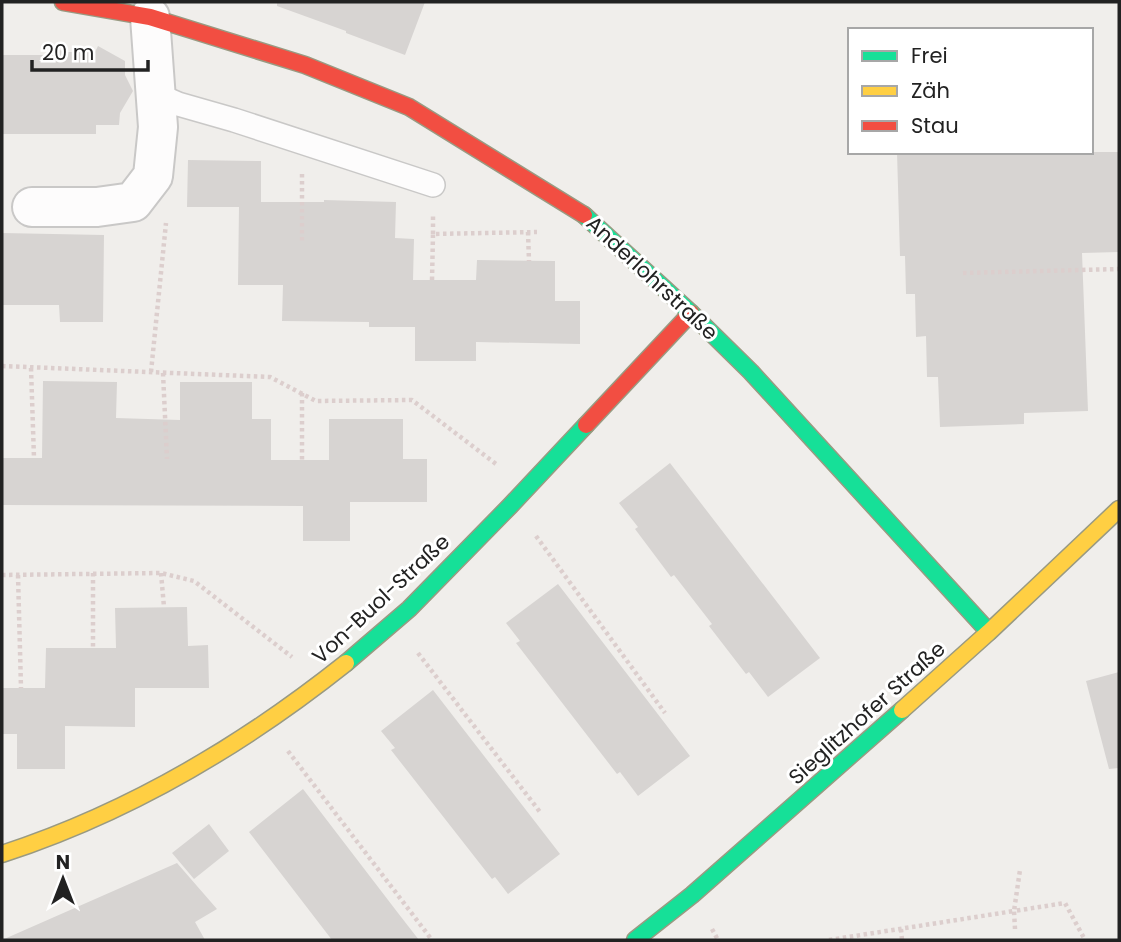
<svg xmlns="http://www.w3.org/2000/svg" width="1121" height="942" viewBox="0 0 1121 942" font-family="Poppins,sans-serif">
	<rect width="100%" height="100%" fill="#f0eeeb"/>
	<!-- building -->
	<path fill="#d7d4d2" d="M277,2H425L405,55L346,33V31L277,6Z
		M52,46L64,52H95L98,46L125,61V75L133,91L120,113L119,125H96V134H2V55H47Z
		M897,152H1119V252L1082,253L1088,411L1024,413V424L940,427L938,377H927L926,336L916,337L915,294H906L905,256H900Z
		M188,160L261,161V202H324V200L396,202L395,238L414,239L413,280H476L477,260L555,261V301H580V344L476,342V361H415V327H369V322L282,321L283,285H238L239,207H187Z
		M2,233L104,235L103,322H60L59,305H2Z
		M43,381L117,382L116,418L180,420V382H252V419H271V460H329V419H403V459H427V502H350V541H303V506L2,505V458H42Z
		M670,463L820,658L768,697L749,672L746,674L709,626L712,624L674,575L671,577L635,529L638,527L619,503Z
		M558,584L690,756L638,796L620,772L617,774L516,643L520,641L506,623Z
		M187,607L188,646L208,645L209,688H135V727L65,726V769H17V734H2V688H45L46,648H116L115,608Z
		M1119,672V768L1109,769L1086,681Z
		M433,690L560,854L508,894L495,877L492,879L391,750L395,748L381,731Z
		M303,789L398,913L419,940H332L249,832Z
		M209,824L229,851L194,879L172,853Z
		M177,863L217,909L195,922L205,940H2Z"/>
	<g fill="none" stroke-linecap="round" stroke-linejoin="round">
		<defs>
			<path id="lane" d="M155,94L178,104L234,120L433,185"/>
			<path id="street" d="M32,207H97L133,202L153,176L158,127L150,17"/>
			<path id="fast" d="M584,215L691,313L751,372L989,632
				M346,663L409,609L510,506L586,425
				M635,940L692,895L902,710"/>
			<path id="slow" d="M902,710L989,632L1119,509
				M2,854C128,813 243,745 346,663"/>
			<path id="jam" d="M63,2L150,17L305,65L409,107L584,215
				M586,425L691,313"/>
		</defs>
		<!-- lane casing -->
		<use href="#lane" stroke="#c9c8c7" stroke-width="26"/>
		<!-- street casing -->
		<use href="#street" stroke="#c9c8c7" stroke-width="42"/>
		<!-- fast casing -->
		<use href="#fast" stroke="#999a82" stroke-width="19"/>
		<!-- slow casing -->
		<use href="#slow" stroke="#999a82" stroke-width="19"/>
		<!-- jam casing -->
		<use href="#jam" stroke="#999a82" stroke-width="19"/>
		<!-- path -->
		<path stroke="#dccecd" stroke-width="4.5" stroke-dasharray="3.5 3.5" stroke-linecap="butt" d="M302,174V242
			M528,232L529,261
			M433,234V214
			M963,273L1119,269
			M432,280L433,234L537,232
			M2,366L270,377L316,401L412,400L496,464
			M31,368L34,458
			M151,372L166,223
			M163,373L167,459
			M302,393V460
			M536,536L665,713
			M93,573V648
			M161,573L164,607
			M2,575L161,573L194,581L292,657
			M18,575L21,688
			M418,653L540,812
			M288,751L432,940
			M712,929L718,940
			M901,929L902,940
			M1015,929L1014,911L1065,903L1085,940
			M829,940L1014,911L1020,870"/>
		<!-- lane -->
		<use href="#lane" stroke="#fdfcfc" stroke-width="23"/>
		<!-- street -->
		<use href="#street" stroke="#fdfcfc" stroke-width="38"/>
		<!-- fast -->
		<use href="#fast" stroke="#16e098" stroke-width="16"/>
		<!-- slow -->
		<use href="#slow" stroke="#ffcf43" stroke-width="16"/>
		<!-- jam -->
		<use href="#jam" stroke="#f24e42" stroke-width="16"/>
	</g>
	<g text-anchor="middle" stroke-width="6" stroke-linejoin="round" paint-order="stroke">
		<!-- street labels -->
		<g font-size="21" fill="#222" stroke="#fff">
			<text transform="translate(652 278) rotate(43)" y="7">Anderlohrstraße</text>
			<text transform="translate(381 599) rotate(-43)" y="7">Von-Buol-Straße</text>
			<text transform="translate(867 713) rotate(-42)" y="7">Sieglitzhofer Straße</text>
		</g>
	</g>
	<!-- border -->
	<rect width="1121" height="942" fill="none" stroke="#222222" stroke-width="7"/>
	<!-- legend -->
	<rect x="848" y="28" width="245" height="126" fill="#ffffff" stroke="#a7a7a7" stroke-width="2"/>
	<rect x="862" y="51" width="35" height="10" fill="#16e098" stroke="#a7a7a7" stroke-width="2"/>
	<text x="911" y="63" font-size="21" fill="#222222">Frei</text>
	<rect x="862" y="86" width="35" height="10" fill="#ffcf43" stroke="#a7a7a7" stroke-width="2"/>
	<text x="911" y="98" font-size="21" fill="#222222">Zäh</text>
	<rect x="862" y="121" width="35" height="10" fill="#f24e42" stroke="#a7a7a7" stroke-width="2"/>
	<text x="911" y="133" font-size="21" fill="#222222">Stau</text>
	<!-- north arrow -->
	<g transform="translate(63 879)" stroke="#ffffff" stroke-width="5" paint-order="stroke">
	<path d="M0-5L12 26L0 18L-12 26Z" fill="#222222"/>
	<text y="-10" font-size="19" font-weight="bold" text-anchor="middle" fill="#222222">N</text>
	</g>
	<!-- scale -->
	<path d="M32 60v10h116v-10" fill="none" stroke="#222222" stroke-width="3.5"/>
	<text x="42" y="60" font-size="21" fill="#222222" stroke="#ffffff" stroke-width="5" paint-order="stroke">20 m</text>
</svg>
